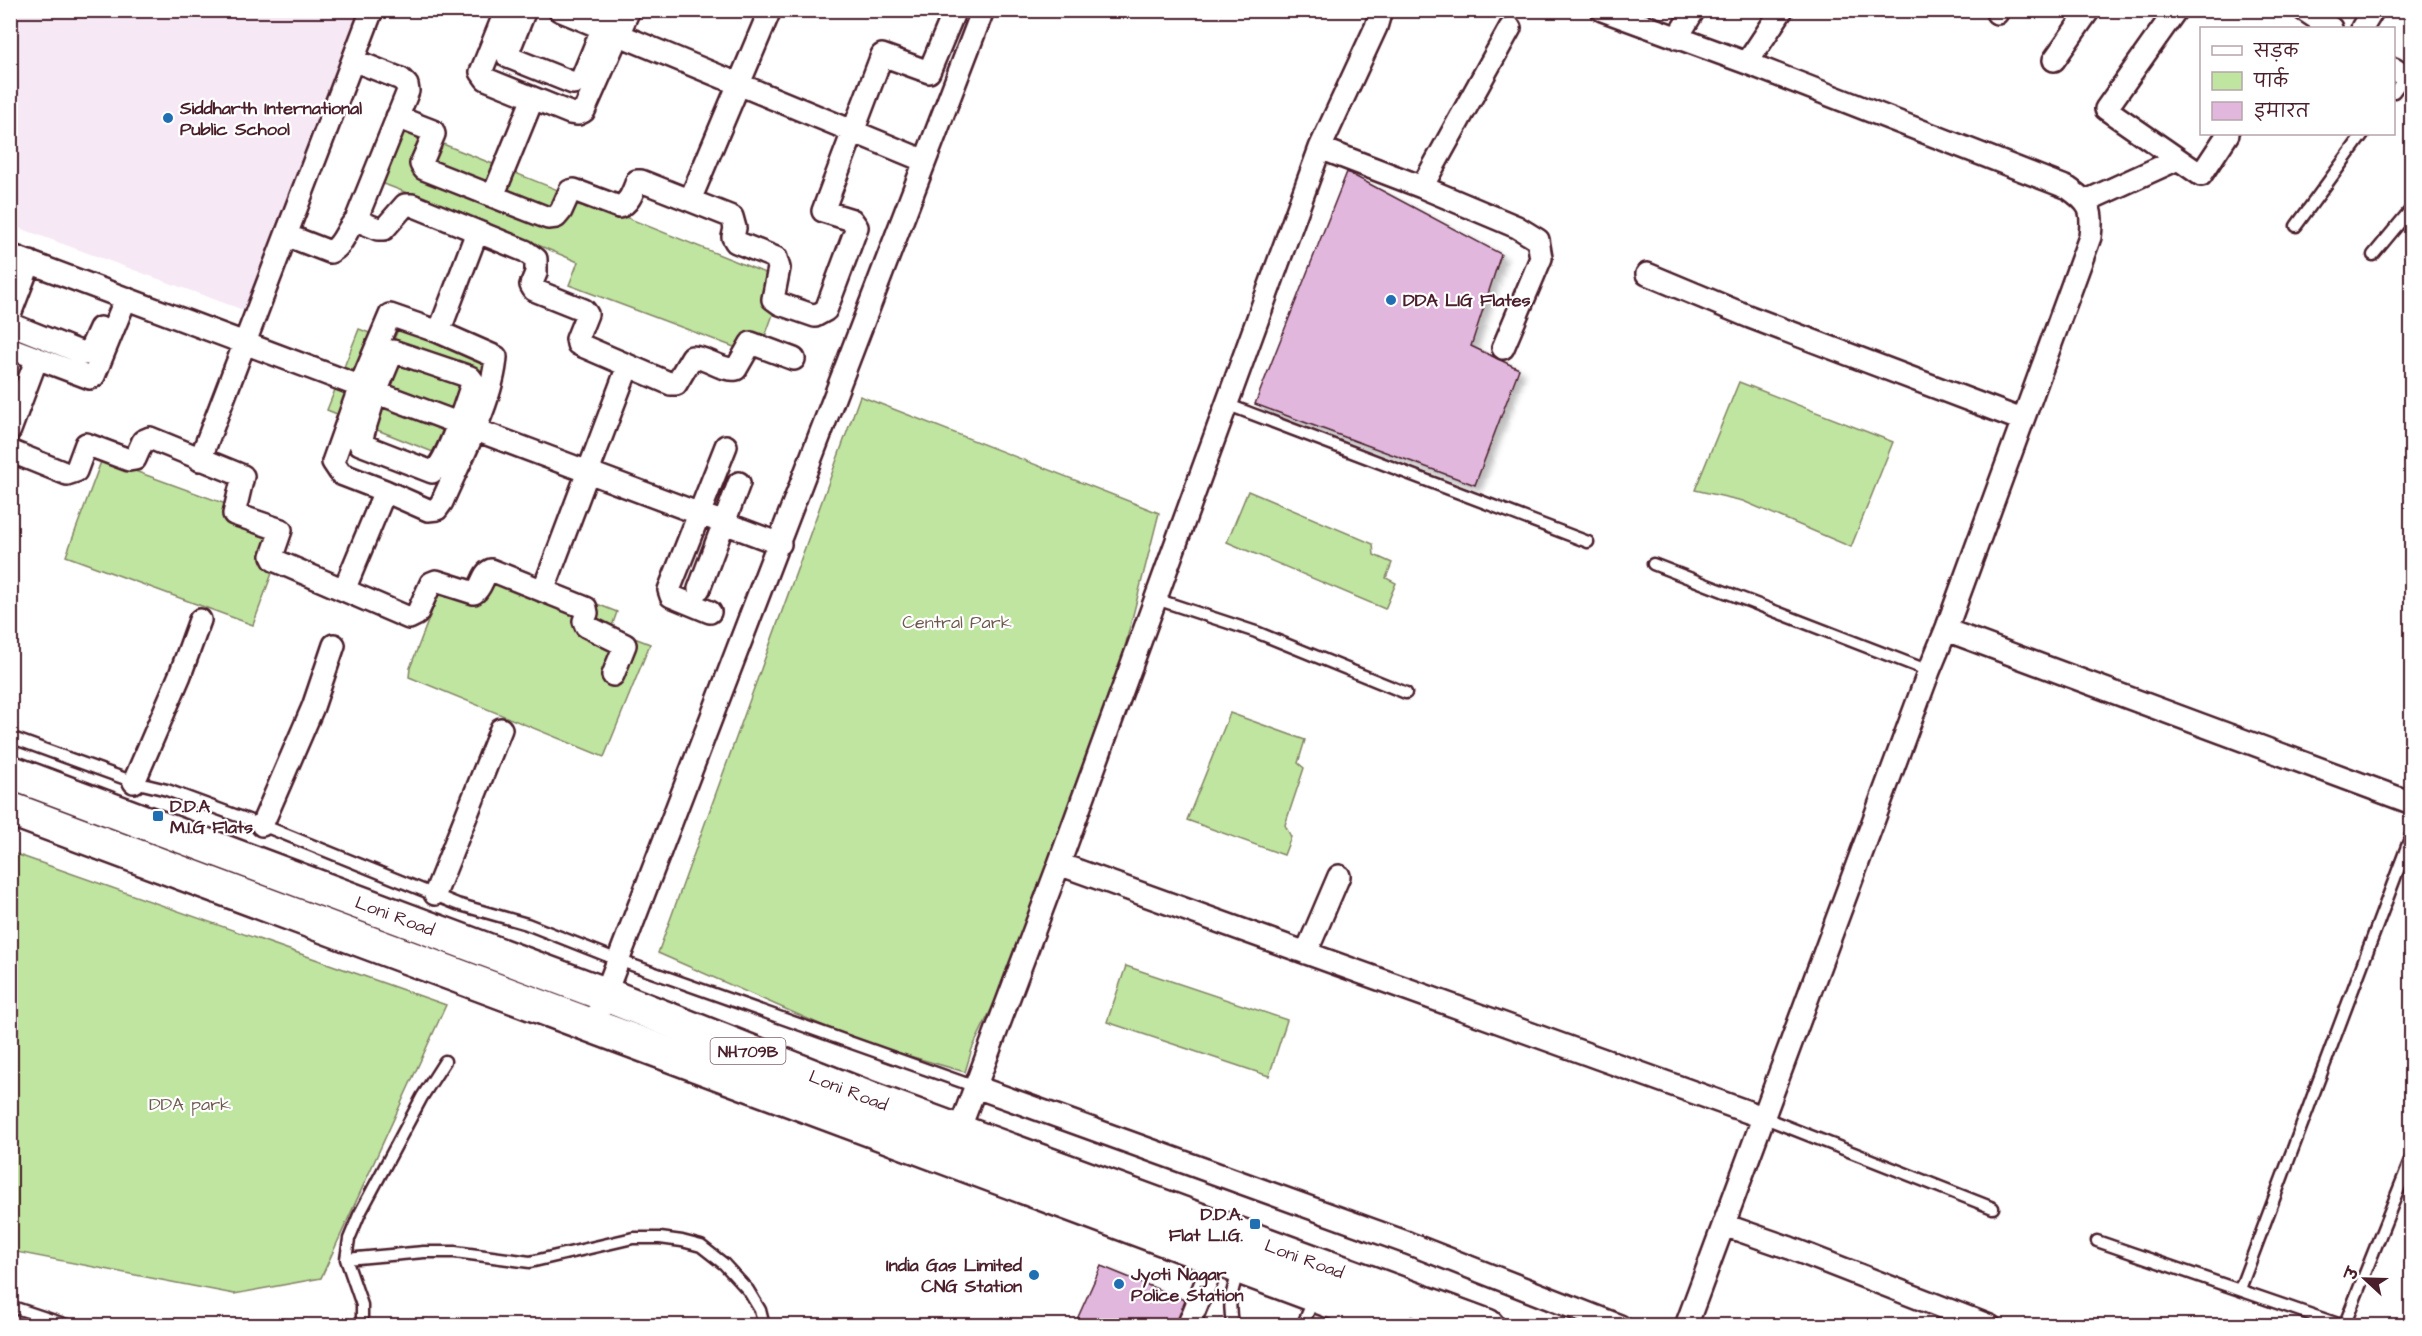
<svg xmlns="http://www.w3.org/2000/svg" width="2422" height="1336" viewBox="0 0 2422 1336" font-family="'Architects Daughter','Playpen Sans Deva',sans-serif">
	<defs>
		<filter id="shadow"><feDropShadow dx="5.5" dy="5.5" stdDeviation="3" flood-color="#0004"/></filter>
	</defs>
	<rect width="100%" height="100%" fill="#fff"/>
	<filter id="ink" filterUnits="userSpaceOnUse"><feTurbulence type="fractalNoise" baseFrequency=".0167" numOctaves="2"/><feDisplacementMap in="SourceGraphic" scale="12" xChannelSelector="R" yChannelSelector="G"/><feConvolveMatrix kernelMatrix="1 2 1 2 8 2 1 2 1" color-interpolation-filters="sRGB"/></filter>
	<g filter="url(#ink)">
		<!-- built -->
		<path fill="#f6e9f5" d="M10,11H370L246,311L11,225Z"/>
		<!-- green -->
		<path fill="#bfe5a0" stroke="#848266" stroke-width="1.5" d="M390,109L428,138L785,281L758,356L569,285L578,262L491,225L363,176Z
			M405,312L491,346L448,458L327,410L359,329L393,342Z
			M1739,382L1893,442L1851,547L1743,501L1695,490Z
			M860,396L1159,513L1120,666L1002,987L972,1049L965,1072L858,1041L658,953Z
			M102,459L289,527L253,625L66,556Z
			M1248,491L1373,544L1374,555L1392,563L1386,578L1396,583L1385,609L1227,542Z
			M499,565L617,612L611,629L650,644L604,757L409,677L410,668L443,582L486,599Z
			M1230,713L1305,740L1298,763L1304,768L1285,825L1291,837L1284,855L1187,820Z
			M10,852L446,1005L321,1278L234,1294L11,1251Z
			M1126,966L1287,1020L1269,1076L1107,1022Z"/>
		<!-- building -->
		<path fill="#e1b7de" stroke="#4a1f2b" stroke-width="1.5" filter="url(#shadow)" d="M1347,172L1501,254L1471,346L1519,369L1475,485L1255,404Z
			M1101,1266L1189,1302L1179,1326H1074Z"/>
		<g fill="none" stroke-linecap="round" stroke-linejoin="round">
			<defs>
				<path id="service" d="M2394,92L2405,77
					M2296,226L2363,134
					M2373,255L2412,208
					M1226,404L1588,542
					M1653,564L1929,671
					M1156,599L1256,632L1406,693
					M10,737L134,782L167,790L262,825L457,904L527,924L618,960L976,1087
					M1765,1118L1993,1208
					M2097,1241L2344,1326
					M346,1259L424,1252H455L530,1262L633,1238H660L682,1241L701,1246L724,1264L748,1290L760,1310L764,1326
					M2240,1289L2412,833
					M10,1306L70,1326
					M359,1326L362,1319V1305L346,1259L349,1239L359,1215L422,1097L445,1061
					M1233,1326C1227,1304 1232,1291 1239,1270
					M1302,1326L1314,1299
					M2344,1326L2412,1156"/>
				<path id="minor" d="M506,10L481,72L486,79L570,113L578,114L584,111L629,10
					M525,10L508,52V57L573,83L579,82L582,78L610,10
					M559,10L925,161
					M1602,10L1747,63L2068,188C2091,204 2093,210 2090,237L1946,630L1929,671L1686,1326
					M2176,10L2106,109L2201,175L2228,134
					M2304,10L2331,28
					M1997,13L1998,10
					M2362,28L2373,10
					M1677,38L1694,10
					M353,60L401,79L407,85L408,91L356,220
					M2054,60L2089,10
					M1747,63L1782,10
					M2394,69L2412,81
					M397,117L433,131L434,134L421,164L424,169L548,218L556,217L561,211L570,191L574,190L619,207C630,203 633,191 637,181H641L732,217L735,228L733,237L736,242L776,258L779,268L773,299L780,304L815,316L826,310L857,227L852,220L823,211L882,55L929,72L955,10
					M1320,148L1422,187
					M493,196L533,98
					M690,200L770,10
					M2086,201L2178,159
					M286,235L330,252C344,246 345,230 356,220L378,229H384L405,205H412L525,251L536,259V273L531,285L534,290L584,310L587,314L577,339L578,344L671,384H676L692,357C707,357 721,371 736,369L751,343L794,359
					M10,255L780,544
					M1647,274L1750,317L2022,420
					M10,314L30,262
					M10,324L85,354L89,352L100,328
					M439,332L477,232
					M10,348L90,378L94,376L126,298
					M1503,348L1541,258L1538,240L1517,227L1422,187L1510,28
					M393,351L470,377L473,381C467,399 446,465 432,472L360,444L376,392Z
					M10,430L37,358
					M10,451L67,474L76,471L86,444L129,460L135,459L143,441L150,438L243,476L234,514L281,530L272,556L274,560L409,618L417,614L431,583L436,581L474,593C483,587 482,574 491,570L586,608L587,613L584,621L586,626L625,645L613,675
					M200,460L372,10
					M699,589L739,483
					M344,590L385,491L341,474L333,462L360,386L390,315L439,332L496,357C493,401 460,460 442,502L437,509L428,510L385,491
					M543,591L628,366
					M710,612L671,596L669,590L726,446
					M1946,630L2412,803
					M134,782L180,675L200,620
					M262,825L313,707L334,645
					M1059,864L1765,1118
					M435,894L501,729
					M1306,953L1339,876
					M593,1026L983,10
					M976,1087L1408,1243L1620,1326
					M955,1141L1059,864L1320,148L1376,27L1381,10
					M1724,1225L1790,1248L1990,1326
					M1188,1326L1216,1258"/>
				<g id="trunk">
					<path id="s1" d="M10,772L604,994L865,1097L1487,1326"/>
					<path d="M10,809L1398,1326"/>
				</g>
			</defs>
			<!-- service casing -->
			<use href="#service" stroke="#4a1f2b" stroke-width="15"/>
			<!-- minor casing -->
			<use href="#minor" stroke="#4a1f2b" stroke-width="26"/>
			<!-- trunk casing -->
			<use href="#trunk" stroke="#4a1f2b" stroke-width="38"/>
			<!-- service -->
			<use href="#service" stroke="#fff" stroke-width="10"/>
			<!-- minor -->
			<use href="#minor" stroke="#fff" stroke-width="21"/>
			<!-- trunk -->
			<use href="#trunk" stroke="#fff" stroke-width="33"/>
		</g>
	</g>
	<!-- markers -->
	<g fill="#1f6fb2" stroke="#fff" stroke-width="2">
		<circle cx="168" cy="118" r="6"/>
		<circle cx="1391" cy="300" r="6"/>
		<rect x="152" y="810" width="12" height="12" rx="3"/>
		<rect x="1249" y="1218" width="12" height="12" rx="3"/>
		<circle cx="1034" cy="1275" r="6"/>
		<circle cx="1119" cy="1284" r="6"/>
	</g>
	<g text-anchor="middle" stroke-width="4.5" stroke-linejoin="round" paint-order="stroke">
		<!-- shield labels -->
		<rect fill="#fff" stroke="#80626b" stroke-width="1.5" x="710.5" y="1038" width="75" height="26" rx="4.5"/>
		<g font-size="16" font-weight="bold" fill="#4a1f2b">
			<text x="748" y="1057">NH709B</text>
		</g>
		<!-- poi labels -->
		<g font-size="18" font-weight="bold" fill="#4a1f2b" stroke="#fff" text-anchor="start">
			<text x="180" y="114">Siddharth International<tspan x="180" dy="21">Public School</tspan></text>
			<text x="1403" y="306">DDA LIG Flates</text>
			<text x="170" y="812">D.D.A<tspan x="170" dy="21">M.I.G Flats</tspan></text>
			<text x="1243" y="1220" text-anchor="end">D.D.A.<tspan x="1243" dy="21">Flat L.I.G.</tspan></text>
			<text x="1022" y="1271" text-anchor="end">India Gas Limited<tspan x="1022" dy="21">CNG Station</tspan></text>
			<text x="1131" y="1280">Jyoti Nagar<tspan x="1131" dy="21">Police Station</tspan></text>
		</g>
		<!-- park labels -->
		<g font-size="18" fill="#6d5a4e" stroke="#fff">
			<text x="957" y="628">Central Park</text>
			<text x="190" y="1110">DDA park</text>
		</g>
		<!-- street labels -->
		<g font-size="18" fill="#4a1f2b" stroke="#fff">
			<text dy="6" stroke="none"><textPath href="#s1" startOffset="411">Loni Road</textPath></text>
			<text dy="6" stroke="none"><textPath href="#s1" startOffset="897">Loni Road</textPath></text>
			<text dy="6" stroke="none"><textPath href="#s1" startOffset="1383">Loni Road</textPath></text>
		</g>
	</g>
	<!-- margin -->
	<rect width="2422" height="1336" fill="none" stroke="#fff" stroke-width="36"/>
	<rect x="18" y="18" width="2386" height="1300" fill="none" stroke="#4a1f2b" stroke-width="2" filter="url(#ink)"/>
	<!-- legend -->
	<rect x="2200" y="27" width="195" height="108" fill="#ffffff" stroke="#b7a5aa" stroke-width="1.5"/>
	<rect x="2212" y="46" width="30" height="9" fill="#ffffff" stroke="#b7a5aa" stroke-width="1.5"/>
	<text x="2254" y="57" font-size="18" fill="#4a1f2b">सड़क</text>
	<rect x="2212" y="72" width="30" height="18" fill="#bfe5a0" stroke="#b7a5aa" stroke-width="1.5"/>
	<text x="2254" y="87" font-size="18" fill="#4a1f2b">पार्क</text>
	<rect x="2212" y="102" width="30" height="18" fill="#e1b7de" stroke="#b7a5aa" stroke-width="1.5"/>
	<text x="2254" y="117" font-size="18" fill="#4a1f2b">इमारत</text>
	<!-- north arrow -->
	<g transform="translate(2365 1279) rotate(292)" stroke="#ffffff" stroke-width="4.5" paint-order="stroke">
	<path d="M0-4.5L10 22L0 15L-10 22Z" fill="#4a1f2b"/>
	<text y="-9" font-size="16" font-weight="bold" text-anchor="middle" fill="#4a1f2b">उ</text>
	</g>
</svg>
